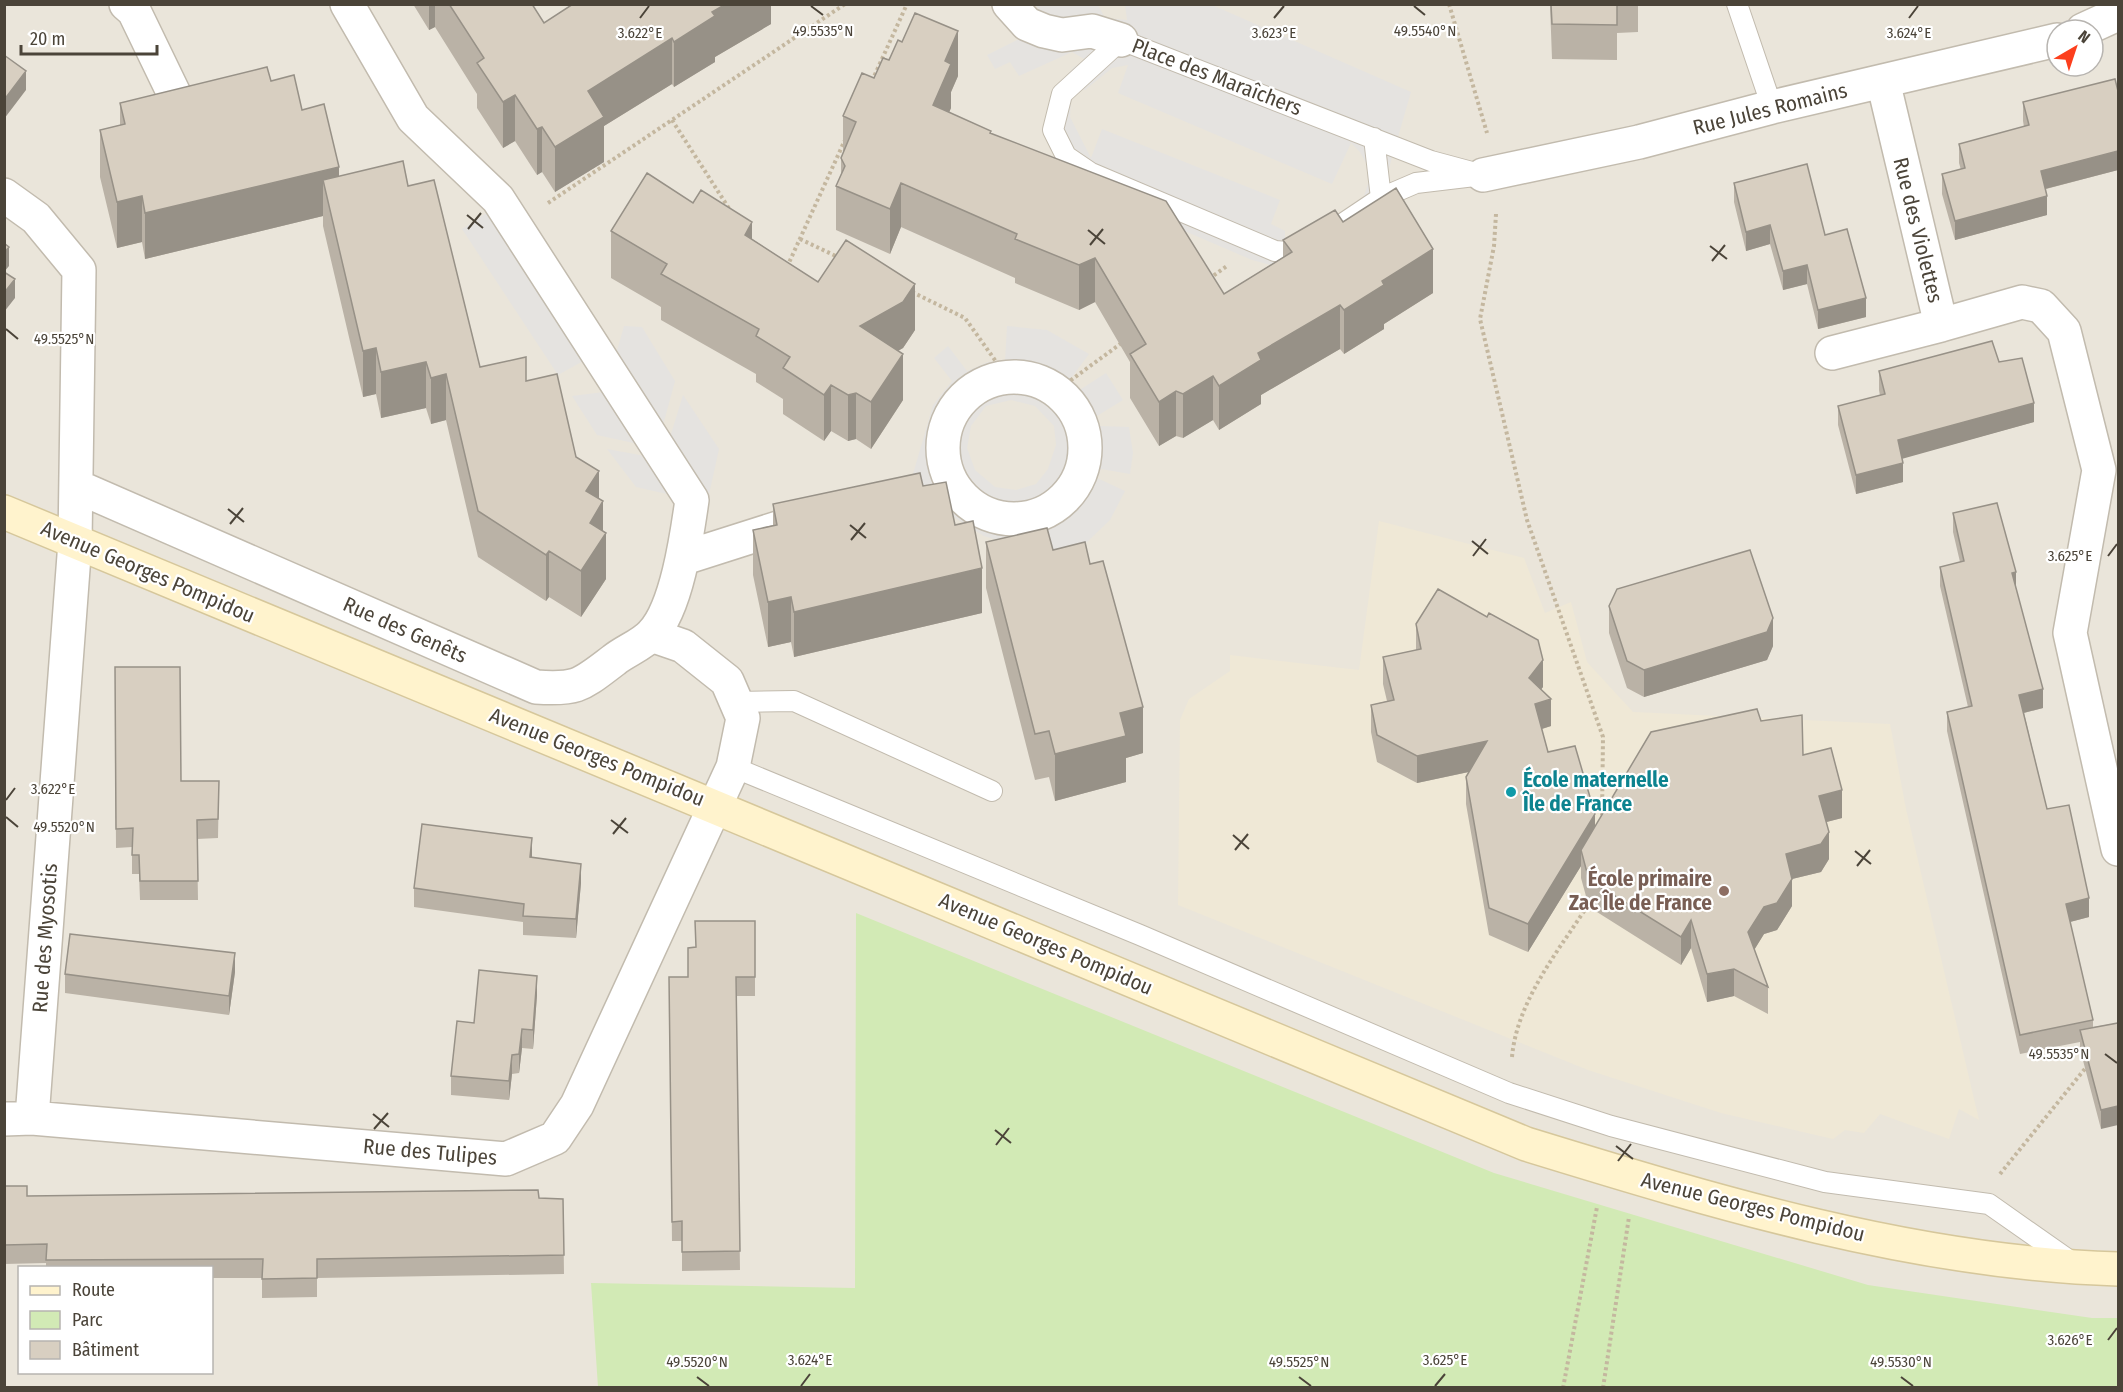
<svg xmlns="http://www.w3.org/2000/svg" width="2123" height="1392" viewBox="0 0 2123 1392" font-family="'Fira Sans Condensed',sans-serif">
	<rect width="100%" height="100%" fill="#f6f3ec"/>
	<!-- residential -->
	<path fill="#eae5da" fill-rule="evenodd" d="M5,5H2118V1387H5ZM2057,30H2093V66H2057ZM20,1268H212V1372H20Z"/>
	<!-- education -->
	<path fill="#efe8d6" d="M1379,521L1524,558L1545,613L1571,602L1587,662L1633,712L1890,724L1906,809L1979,1120L1959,1109L1949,1139L1880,1114L1864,1133L1845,1130L1833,1139L1721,1113L1588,1070L1178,905L1180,720L1189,699L1230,671V655L1359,670Z"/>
	<!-- green -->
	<path fill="#d2eab5" d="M856,913L1494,1173L1868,1285L2092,1318H2118V1387H598L591,1283L855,1288Z"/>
	<!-- parking -->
	<path fill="#e5e3e0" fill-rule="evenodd" d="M1036,5H1098L1105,18L1127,20L1125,5H1212L1411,92L1376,213L1274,266L1252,260L1066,180L1048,129V105L1063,80L1074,67L1086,60L1072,52L1019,76L1010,62L995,69L987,55L1021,38L1041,15ZM1128,65L1118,93L1332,184L1351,143L1360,152L1367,165L1370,178L1364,196L1328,222L1300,236L1285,238V231L1271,224L1280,200L1102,129L1091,158L1070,117L1071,100L1076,87L1085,90L1112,68Z
		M511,197L616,354L624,326L642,327L675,381L663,425L671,434L683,395L719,449L707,503L636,487L607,449L645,456L638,444L597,435L572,396L604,392L585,360L558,375L462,229Z
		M1007,326L1047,330L1089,354L1069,381L1078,391L1106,373L1123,400L1097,416L1099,426L1129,427L1133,453L1130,474L1101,469L1097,478L1125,491L1110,520L1088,541L1063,560L984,536L925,499L913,474L933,405L952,381L934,358L948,346L967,371L988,362L1005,361ZM1011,400L1035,406L1054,426L1056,445L1048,469L1036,484L1016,490L995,487L975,470L967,448L971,426L986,406Z"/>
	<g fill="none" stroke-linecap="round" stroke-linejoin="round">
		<defs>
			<path id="lane" d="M1737,4L1772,107
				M1121,40L1431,161L1483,175L1416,183L1381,198L1299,253L1275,251L1091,173L1066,156L1053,130L1062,94Z
				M1374,138L1381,198
				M736,702L794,701L992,791
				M733,767L1140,935L1509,1093L1611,1126L1825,1182L1989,1204L2073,1263"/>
			<path id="street" d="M126,4L134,11L177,100
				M1009,4L1027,24L1044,31L1062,35L1092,31L1121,40
				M2083,30L2118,14
				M1883,81L1941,325L2022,302L2041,306L2064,331L2099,470L2070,633L2118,849
				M1483,175L1639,142L1772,107L2057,40
				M4,195L36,218L79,270L75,542L32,1118
				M1832,353L1941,325
				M943 448a71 71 0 1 1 142 0a71 71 0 1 1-142 0Z
				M76,486L536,687C578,690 581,685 614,660C625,651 642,645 652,634C677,608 687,535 692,500L498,199L413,118L347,4
				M684,558L797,522
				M4,1119L32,1118L506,1159L555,1138L577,1105L733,767L743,718L727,681L683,646L651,635"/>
			<path id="secondary" d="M4,512L1526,1144C1718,1203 1916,1263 2118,1269"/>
		</defs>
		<!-- lane casing -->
		<use href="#lane" stroke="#c2bbae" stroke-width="22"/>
		<!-- street casing -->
		<use href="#street" stroke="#c2bbae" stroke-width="36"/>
		<!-- secondary casing -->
		<use href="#secondary" stroke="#d6c79b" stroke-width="36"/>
		<!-- path -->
		<path stroke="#c4b79f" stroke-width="4" stroke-dasharray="3 3" stroke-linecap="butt" d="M1449,4L1487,133
			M872,81L907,4
			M672,120L730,210
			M548,203L845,4
			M1496,214L1494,246L1480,319L1527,520L1603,737L1602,819
			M800,239L840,258
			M787,267L845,140
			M1209,279L1227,266
			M912,292L965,318L1007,377
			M1056,391L1123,342
			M1512,1057C1517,1000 1560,949 1590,902
			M2000,1174L2088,1065
			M1563,1388L1597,1207
			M1603,1388L1629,1217"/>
		<!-- lane -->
		<use href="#lane" stroke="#fff" stroke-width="20"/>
		<!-- street -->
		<use href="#street" stroke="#fff" stroke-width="33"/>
		<!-- secondary -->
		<use href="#secondary" stroke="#fff3cd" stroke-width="33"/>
	</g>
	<!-- wall -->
	<path fill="#bab2a6" d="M413,4H532L544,23L771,4V24L715,57V62L674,87L672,84L604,126V162L555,192L542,172L537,175L515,141L503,148L477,108V94L435,27L429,30Z
		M1550,4H1638V32L1617,33V60L1552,59Z
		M902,42L958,76L951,92V108L949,112L991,134L1224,294L1283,257V240L1343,222L1433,293L1384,324V329L1344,354L1340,349L1261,395V404L1219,430L1213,420L1183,438L1176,436L1159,446L1130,398V362L1095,302L1079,310L1015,283V278L901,227L890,254L836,230V186L841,174V158L843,153V116Z
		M271,81L302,110L339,176L408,186L480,367L526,381L576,457L599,499L603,531L606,579L581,617L549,597L546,601L478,557L446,420L431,424L426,408L381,418L376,394L363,397L323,226V216L145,259L142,242L117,248L100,177V130L120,125V103Z
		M2118,91V170L2046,189L2047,215L1955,240L1942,194V174L1961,170L1959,163V144L2024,127L2023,121V102Z
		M1734,183L1825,235L1866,317L1818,329L1807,284L1783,290L1770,244L1746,251L1734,202Z
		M611,231L752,239L818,282L915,330L903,348L898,351L903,400L871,449L856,439L848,441L831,431L824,441L783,414V399L756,382V374L661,320V307L611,278Z
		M1999,362L2034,422L1902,458L1903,482L1856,494L1838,425V406L1880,396L1879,390V371Z
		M923,486L955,525L982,613L794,657L791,642L768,647L753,575V530L773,525V504Z
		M1953,513L2016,590L2043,708L2024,713L2047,809L2089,917L2070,922L2093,1020V1027L2118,1023L2101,1129L2080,1049V1042L2020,1054L1947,731V712L1968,707L1940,586V567L1960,562L1953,532Z
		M986,542L1053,550L1143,753L1126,758V782L1055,801L1049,777L1035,780L986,588Z
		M1609,606L1773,646L1767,660L1644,697L1627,688L1609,633Z
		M1416,624L1543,687L1541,689L1551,726L1542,729L1548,752L1595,826L1761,721L1803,755L1842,818L1826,822L1829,859L1821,872L1792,879V906L1777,930L1764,934L1754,950L1768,987V1014L1734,996L1707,1002L1691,948L1681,965L1589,907L1581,878V866L1528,952L1489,935L1466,804V777L1469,772L1417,783L1377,762L1371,732V705L1387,701L1383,684V657L1416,650Z
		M115,667L181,781H219L218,838L197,839L198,900H140L139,874H132V847L116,848Z
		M532,857L581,883L576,938L523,935V922L414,907V888Z
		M695,921H755V996H736L740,1270L682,1271V1241H672L669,977H688L696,947Z
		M235,972L229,1015L65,993V974Z
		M537,995L533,1049L522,1048L519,1073L512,1074L509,1100L451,1095V1076L474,1023Z
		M4,1186L27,1196L563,1199L564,1274L317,1278V1297L262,1298V1278H212V1268H46V1263L4,1264Z"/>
	<!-- shaded-wall -->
	<path fill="#979187" d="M429,4H435V27L429,30Z
		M726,4H771V24L715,57V62L674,87V42L712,12Z
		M958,31V76L951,92V108L933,150V105L945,61Z
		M672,38V84L604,126V162L555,192V147L588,91Z
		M26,71V90L4,119V100Z
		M515,95V141L503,148V102Z
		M542,127V172L537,175V129Z
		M2118,151V170L2041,190V171Z
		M339,167V213L323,180V216L145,259V213Z
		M901,183V227L890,254V209Z
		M142,196V242L117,248V202Z
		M2047,196V215L1955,240V221Z
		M752,222V268L745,235Z
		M1770,225V244L1746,251V232Z
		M9,247V266L4,272V253Z
		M1433,249V293L1384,324V329L1344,354V310L1382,281Z
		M1095,258V302L1079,310V265Z
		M1807,265V284L1783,290V271Z
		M15,279V298L4,312V293Z
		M915,284V330L903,348L860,372V326Z
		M1866,298V317L1818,329V310Z
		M1340,305V349L1261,395V404L1219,430V386L1258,353Z
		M376,348V394L363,397V351Z
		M903,354V400L871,449V402Z
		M426,362V408L381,418V372Z
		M446,374V420L431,424V378Z
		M1213,376V420L1183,438V394Z
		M831,385V431L824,441V395Z
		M1176,391V436L1159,446V402Z
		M856,393V439L848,441V395Z
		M2034,403V422L1898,460V440Z
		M1903,463V482L1856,494V475Z
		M599,471V508L603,501V537L606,533V579L581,617V571L586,491Z
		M549,551V597L546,601V555Z
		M982,568V613L794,657V612Z
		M2016,572V591L2012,573Z
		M791,597V642L768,647V602Z
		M1773,618V646L1767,660L1644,697V670Z
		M1543,660V687L1529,705V678Z
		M2043,689V708L2019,714V695Z
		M1551,699V726L1535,731V704Z
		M1143,707V753L1126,758V782L1055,801V754L1120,713Z
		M1487,741V768L1417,783V756Z
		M1842,790V818L1819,824V796Z
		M1595,814V842L1581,850V866L1528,952V924Z
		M1829,832V859L1821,872L1792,879V906L1777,930L1764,934L1748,960V932L1786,854Z
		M532,838V857H530Z
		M581,864V883L576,938V919Z
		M2089,898V917L2066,923V904Z
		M1691,920V948L1681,965V937Z
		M235,953V972L229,1015V996Z
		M1734,969V996L1707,1002V974Z
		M537,976V995L533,1049V1030Z
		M522,1029V1048L519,1073V1054Z
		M512,1055V1074L509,1100V1081Z
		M2118,1106V1125L2101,1129V1110Z"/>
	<!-- building -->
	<path fill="#d8cfc1" stroke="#979187" stroke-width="1.5" d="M449,4H532L544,23L573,4H726L712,12L715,16L674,42L672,38L588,91L604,117L555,147L542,127L537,129L515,95L503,102L477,63L484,58Z
		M1551,4H1617V25L1552,24Z
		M915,13L958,31L945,61L951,64L933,105L991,131L990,133L1166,201L1224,294L1292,252L1283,240L1335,210L1343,222L1396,188L1433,249L1382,281L1384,285L1344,310L1340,305L1258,353L1261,360L1219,386L1213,376L1183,394L1176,391L1159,402L1130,354L1146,344L1095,258L1079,265L1015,239L1017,234L901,183L890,209L836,186L845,166L841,158L856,122L843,116L862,73L874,78L883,58L889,60L898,40L902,42Z
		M4,55L26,71L4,100Z
		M267,67L271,81L294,75L302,110L324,104L339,167L145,213L142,196L117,202L100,130L125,124L120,103Z
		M2115,79L2118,91V151L2041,171L2047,196L1955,221L1942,174L1965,168L1959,144L2029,125L2023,102Z
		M403,161L408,186L434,180L480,367L526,357V381L557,374L576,457L599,471L586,491L603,501L590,523L606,533L581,571L549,551L546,555L478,511L446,374L431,378L426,362L381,372L376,348L363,351L323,180Z
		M1807,164L1825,235L1847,229L1866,298L1818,310L1807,265L1783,271L1770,225L1746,232L1734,183Z
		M647,173L693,203L701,190L752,222L745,235L818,282L846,240L915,284L903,302L860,326L903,354L871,402L856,393L848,395L831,385L824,395L783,368L790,357L756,336L759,329L661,274L667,264L611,231Z
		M4,243L9,247L4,253Z
		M4,272L15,279L4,293Z
		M1992,341L1999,362L2022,358L2034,403L1898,440L1903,463L1856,475L1838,406L1885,394L1879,371Z
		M920,473L923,486L946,482L955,525L973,521L982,568L794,612L791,597L768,602L753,530L777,525L773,504Z
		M1997,503L2016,572L2012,573L2043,689L2019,695L2047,809L2069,805L2089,898L2066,904L2093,1020L2020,1035L1947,712L1972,706L1940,567L1964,561L1953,513Z
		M1047,528L1053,550L1085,542L1090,564L1103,561L1143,707L1120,713L1126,736L1055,754L1049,731L1035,734L986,542Z
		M1750,550L1773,618L1767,632L1644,670L1627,661L1609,606L1617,589Z
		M1438,589L1487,617L1489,613L1538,640L1543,660L1529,678L1551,699L1535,704L1548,752L1575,746L1595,814L1528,924L1489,908L1466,777L1487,741L1417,756L1377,735L1371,705L1394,700L1383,657L1421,649L1416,624Z
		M115,667H180L181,781H219L218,819L197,820L198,881H140L139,855H132L133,828L116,829Z
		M1757,709L1761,721L1802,715L1803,755L1831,748L1842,790L1819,796L1829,832L1821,844L1786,854L1792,879L1777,903L1764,907L1748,932L1768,987L1734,969L1707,974L1691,920L1681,937L1589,880L1581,850L1651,732Z
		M422,824L532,838L530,857L581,864L576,919L523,916L524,904L414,888Z
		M695,921H755V977H736L740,1251L682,1252V1221L672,1222L669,977H688V948L696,947Z
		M70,934L235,953L229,996L65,974Z
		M479,970L537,976L533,1030L522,1029L519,1054L512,1055L509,1081L451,1076L457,1021L474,1023Z
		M2118,1023V1106L2101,1110L2080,1030Z
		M4,1186H27V1196L538,1190L539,1198L563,1199L564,1255L317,1259V1278L262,1279L263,1259L46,1260L47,1244L4,1245Z"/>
	<!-- ticks -->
	<path fill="none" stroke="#4b4439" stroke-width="2" d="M811,6L823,15M1414,6L1425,15M640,18L649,6M1274,18L1284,6M1909,18L1918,6M467,215L483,228M468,229L481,213M1088,230L1105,244M1090,245L1103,229M1710,246L1727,259M1712,261L1725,245M6,329L18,339M228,509L244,522M230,524L243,508M850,525L866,538M851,540L865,523M1472,541L1488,554M1473,556L1486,539M2108,556L2117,544M6,800L15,788M6,817L18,827M611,820L628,833M613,834L626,818M1233,835L1249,849M1235,850L1248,834M1855,851L1871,864M1857,866L1870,850M2105,1054L2117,1063M373,1114L389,1127M374,1129L388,1113M995,1130L1011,1143M996,1145L1009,1128M1616,1146L1633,1159M1618,1161L1631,1144M2108,1340L2117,1328M697,1377L709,1386M1299,1377L1311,1386M1901,1377L1913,1386M801,1386L810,1374M1435,1386L1445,1374"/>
	<!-- markers -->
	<circle fill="#0f9aa8" stroke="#fff" stroke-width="2" cx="1511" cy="792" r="6"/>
	<circle fill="#8d6e63" stroke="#fff" stroke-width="2" cx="1724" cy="891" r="6"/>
	<g text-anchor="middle" stroke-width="4.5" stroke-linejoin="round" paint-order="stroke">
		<!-- street labels -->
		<g font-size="21" fill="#4b4439" stroke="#fff">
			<text transform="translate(1217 77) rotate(21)" y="7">Place des Maraîchers</text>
			<text transform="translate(1770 109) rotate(-14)" y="7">Rue Jules Romains</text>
			<text transform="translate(1918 230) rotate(76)" y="7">Rue des Violettes</text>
			<text transform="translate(148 572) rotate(23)" y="7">Avenue Georges Pompidou</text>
			<text transform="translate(405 630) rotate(24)" y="7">Rue des Genêts</text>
			<text transform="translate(597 757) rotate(22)" y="7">Avenue Georges Pompidou</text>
			<text transform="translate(45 938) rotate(-86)" y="7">Rue des Myosotis</text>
			<text transform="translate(1046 944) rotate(23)" y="7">Avenue Georges Pompidou</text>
			<text transform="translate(430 1152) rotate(5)" y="7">Rue des Tulipes</text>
			<text transform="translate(1753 1207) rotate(14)" y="7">Avenue Georges Pompidou</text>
		</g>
		<!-- culture labels -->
		<g font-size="21" font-weight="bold" fill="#0d838f" stroke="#fff" text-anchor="start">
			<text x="1523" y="787">École maternelle<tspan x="1523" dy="24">Île de France</tspan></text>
		</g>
		<!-- education labels -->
		<g font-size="21" font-weight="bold" fill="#785e54" stroke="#fff" text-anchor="end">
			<text x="1712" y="886">École primaire<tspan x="1712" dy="24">Zac Île de France</tspan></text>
		</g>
	</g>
	<g font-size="15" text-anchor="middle" fill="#4b4439" stroke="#fff" stroke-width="4.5" stroke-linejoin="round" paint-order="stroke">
		<text x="1425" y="36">49.5540°N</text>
		<text x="823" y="36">49.5535°N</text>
		<text x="640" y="38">3.622°E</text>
		<text x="1274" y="38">3.623°E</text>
		<text x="1909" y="38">3.624°E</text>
		<text x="64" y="344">49.5525°N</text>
		<text x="2070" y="561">3.625°E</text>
		<text x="53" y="794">3.622°E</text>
		<text x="64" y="832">49.5520°N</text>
		<text x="2059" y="1059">49.5535°N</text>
		<text x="2070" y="1345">3.626°E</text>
		<text x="810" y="1365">3.624°E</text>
		<text x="1445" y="1365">3.625°E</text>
		<text x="697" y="1367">49.5520°N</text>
		<text x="1299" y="1367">49.5525°N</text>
		<text x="1901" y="1367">49.5530°N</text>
	</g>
	<!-- border -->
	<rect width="2123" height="1392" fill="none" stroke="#4b4439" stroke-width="12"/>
	<!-- legend -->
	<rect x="18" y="1266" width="195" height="108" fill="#ffffff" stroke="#b7b4b0" stroke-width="1.5"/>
	<rect x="30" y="1286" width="30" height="9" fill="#fff3cd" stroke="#b7b4b0" stroke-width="1.5"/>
	<text x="72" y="1296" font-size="18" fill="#4b4439">Route</text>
	<rect x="30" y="1311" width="30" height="18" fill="#d2eab5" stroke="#b7b4b0" stroke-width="1.5"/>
	<text x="72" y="1326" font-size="18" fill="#4b4439">Parc</text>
	<rect x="30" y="1341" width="30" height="18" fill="#d8cfc1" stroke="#b7b4b0" stroke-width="1.5"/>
	<text x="72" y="1356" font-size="18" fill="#4b4439">Bâtiment</text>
	<!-- north arrow -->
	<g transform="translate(2075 48) rotate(39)"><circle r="28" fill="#ffffff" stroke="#b7b4b0" stroke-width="1.5"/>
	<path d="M0-4.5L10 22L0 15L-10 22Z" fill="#fc3f1d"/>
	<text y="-9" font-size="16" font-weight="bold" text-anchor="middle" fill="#4b4439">N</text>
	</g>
	<!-- scale -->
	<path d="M21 45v9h136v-9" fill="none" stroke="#4b4439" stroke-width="3"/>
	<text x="30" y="45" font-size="18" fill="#4b4439" stroke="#ffffff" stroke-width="4.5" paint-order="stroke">20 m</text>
</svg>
